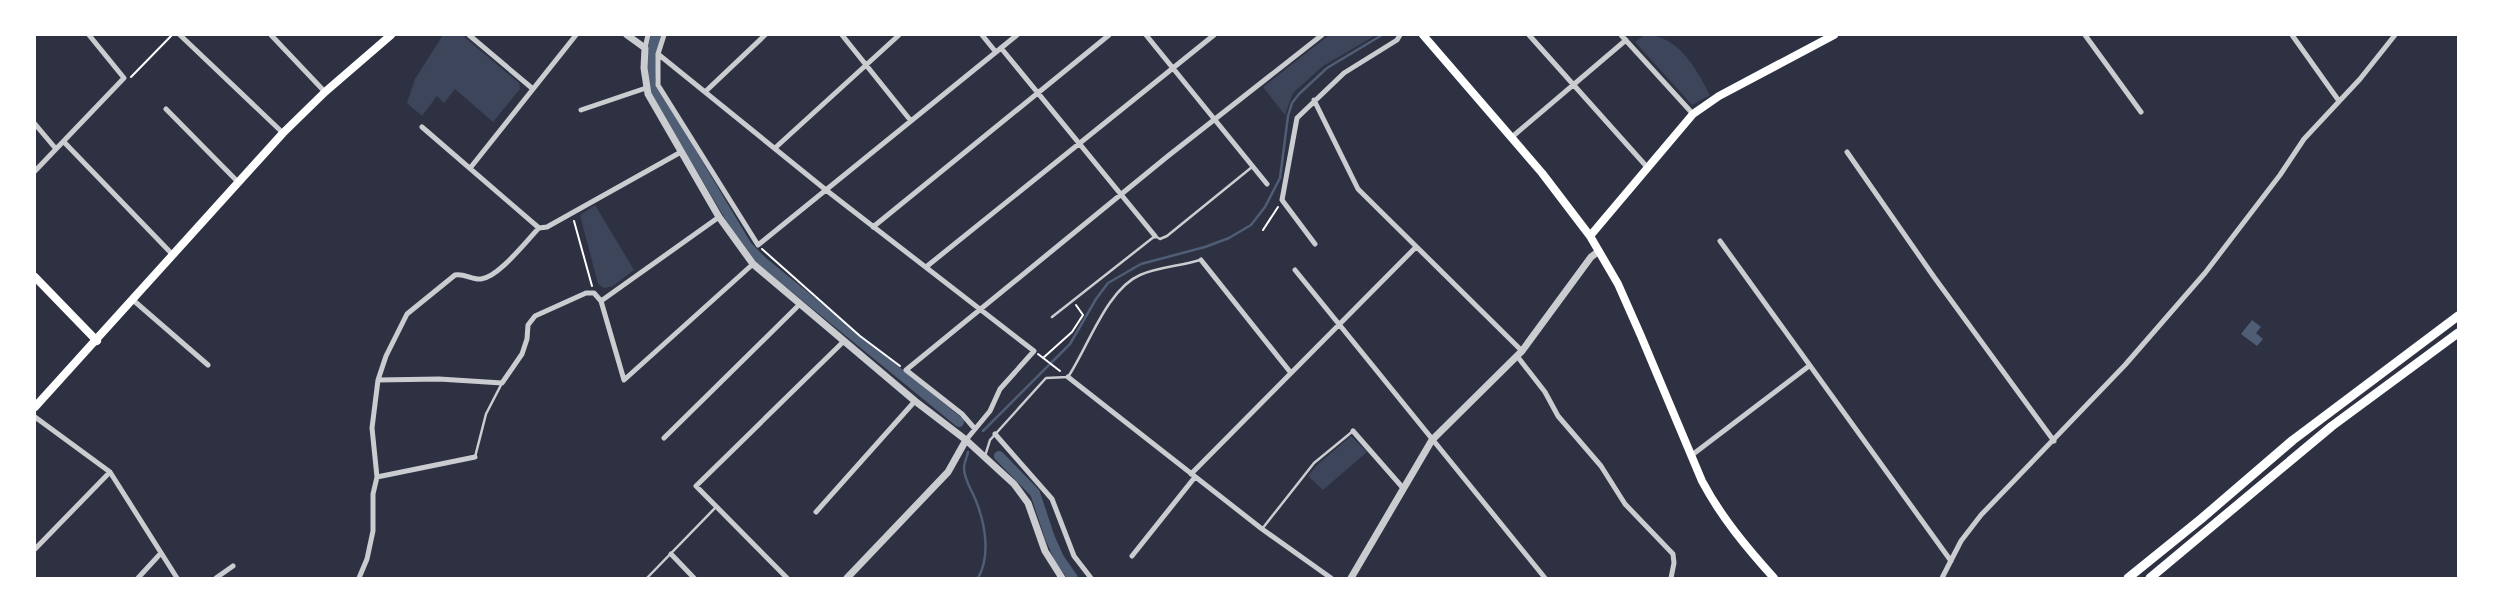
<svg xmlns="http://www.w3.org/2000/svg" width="2493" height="613" viewBox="0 0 2493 613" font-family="Arial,sans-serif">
	<rect width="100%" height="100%" fill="#2d3142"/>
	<!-- green -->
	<path fill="#3c4559" d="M443,35H462L519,83L520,89L493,122L455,89L444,103L437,96L422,116L407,103L415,79Z
		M1329,35H1376L1323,66L1293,93L1285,115L1263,87Z
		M1645,35C1679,35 1696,69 1710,95L1692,105L1635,42Z
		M595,205L634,270L613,286L604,288L598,284L580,215Z
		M1351,436L1367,452L1323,490L1308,476L1317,465Z"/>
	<!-- water -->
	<path fill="#4f5d75" d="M2252,320L2261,327L2256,333L2263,339L2257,346L2241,334Z"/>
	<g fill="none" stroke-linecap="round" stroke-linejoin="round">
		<!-- stream -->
		<path stroke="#4f5d75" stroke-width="2.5" d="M983,431L1070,344L1096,299L1108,283L1141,264L1205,247L1229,238L1251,225L1265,207L1280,178L1288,116L1292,103L1299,94L1327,68L1382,35
			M968,452C967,457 964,463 964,468C964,480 972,490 976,501C985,523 991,556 978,578"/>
		<!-- canal -->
		<path stroke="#4f5d75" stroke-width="10" d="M656,35L653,48L650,83L747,246L762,261L959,422
			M999,456L1035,493L1050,538L1059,558L1073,578"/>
		<!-- path -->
		<path stroke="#fff" stroke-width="2" d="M131,77L172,35
			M574,221L592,286
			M1263,230L1278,207
			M762,249L860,336L900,366
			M1038,354L1060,371
			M1043,358L1072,332L1083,315L1076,305"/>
		<!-- service -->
		<path stroke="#caccd0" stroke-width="2.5" d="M1052,317L1155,236L1160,239L1167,236L1252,167
			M985,456L990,440L1046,378L1068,377C1088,347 1107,289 1140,275C1158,267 1181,266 1200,260
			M475,457L486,414L502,383
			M1262,529L1314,463L1353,431
			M647,578L716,507"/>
		<!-- minor -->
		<path stroke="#caccd0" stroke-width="5" d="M180,35L283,133
			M271,35L325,92
			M469,35L533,89
			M664,35L658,54V85L758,245L1017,35
			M842,35L911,121
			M982,35L995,51
			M1146,35L1267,184
			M1529,35L1647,167
			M1621,35L1693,114
			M2085,35L2141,112
			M2292,35L2339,101
			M645,48L648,35
			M1001,48L1155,236
			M658,54L826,190L1034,351L1000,389L990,411L966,440
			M706,91L765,35
			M1314,100L1358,189L1522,351
			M166,109L238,182
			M581,110L646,88
			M35,124L56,149
			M422,127L539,228
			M1512,137L1626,40
			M64,142L173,255
			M775,148L899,35
			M1847,152L1934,277L2054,441
			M471,167L576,35
			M35,171L124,78L89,35
			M873,227L1109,35
			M1720,241L1951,561
			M1315,244L1282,200L1297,118L1344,73L1397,40L1400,35
			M1201,260L1291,373
			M926,267L1214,35
			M1295,270L1545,578
			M133,300L208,365
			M601,301L624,380L753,264
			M1517,356L1545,392L1558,416L1601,466L1625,504L1673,554L1674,563L1671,578
			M1068,377L1262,529L1331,578
			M378,380L439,379L502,383L522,354L527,339L528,325L535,316L586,293H594L601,301L719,217
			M35,417L110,472L177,578
			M975,429L962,414L906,370L1168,156L1322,35
			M1353,431L1403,488
			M995,434L1052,499L1074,556L1091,578
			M664,438L800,304
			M1692,455L1809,366
			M1191,474L1416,247
			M377,477L475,457
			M816,512L915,401
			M35,549L110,472
			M671,554L694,578
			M1132,556L1195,477
			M138,578L161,553
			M216,578L233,566
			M359,578L367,559L373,531V494L377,477L372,428L378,380L386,356L407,314L455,275C464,273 472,280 481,279C499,277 526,241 539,228L547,227L572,213L681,152
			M787,578L696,486L843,342
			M1942,578L1961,541L1981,515L2125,365L2205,273L2280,175L2304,139L2360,79L2395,35"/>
		<!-- tertiary -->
		<path stroke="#caccd0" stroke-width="7" d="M627,35L645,48L644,68L648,94L719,217L753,264L915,401L966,440L1014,484L1028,503L1045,551L1062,578
			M847,578L948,472L966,440
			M1351,578L1432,440L1522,351L1591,257L1599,251"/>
		<!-- secondary -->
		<path stroke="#fff" stroke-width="8" d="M1423,35L1542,173L1590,236L1618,284L1641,336L1702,481C1721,517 1747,548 1774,578
			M1590,236L1693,114L1719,96L1834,35
			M35,277L97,341
			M35,407L283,133L325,92L391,35"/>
		<!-- primary -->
		<path stroke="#fff" stroke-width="9" d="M2128,578L2201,519L2293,440L2458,316
			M2150,578L2332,426L2458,333"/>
	</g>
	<!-- border -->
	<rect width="2493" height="613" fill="none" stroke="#ffffff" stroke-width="72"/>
</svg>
